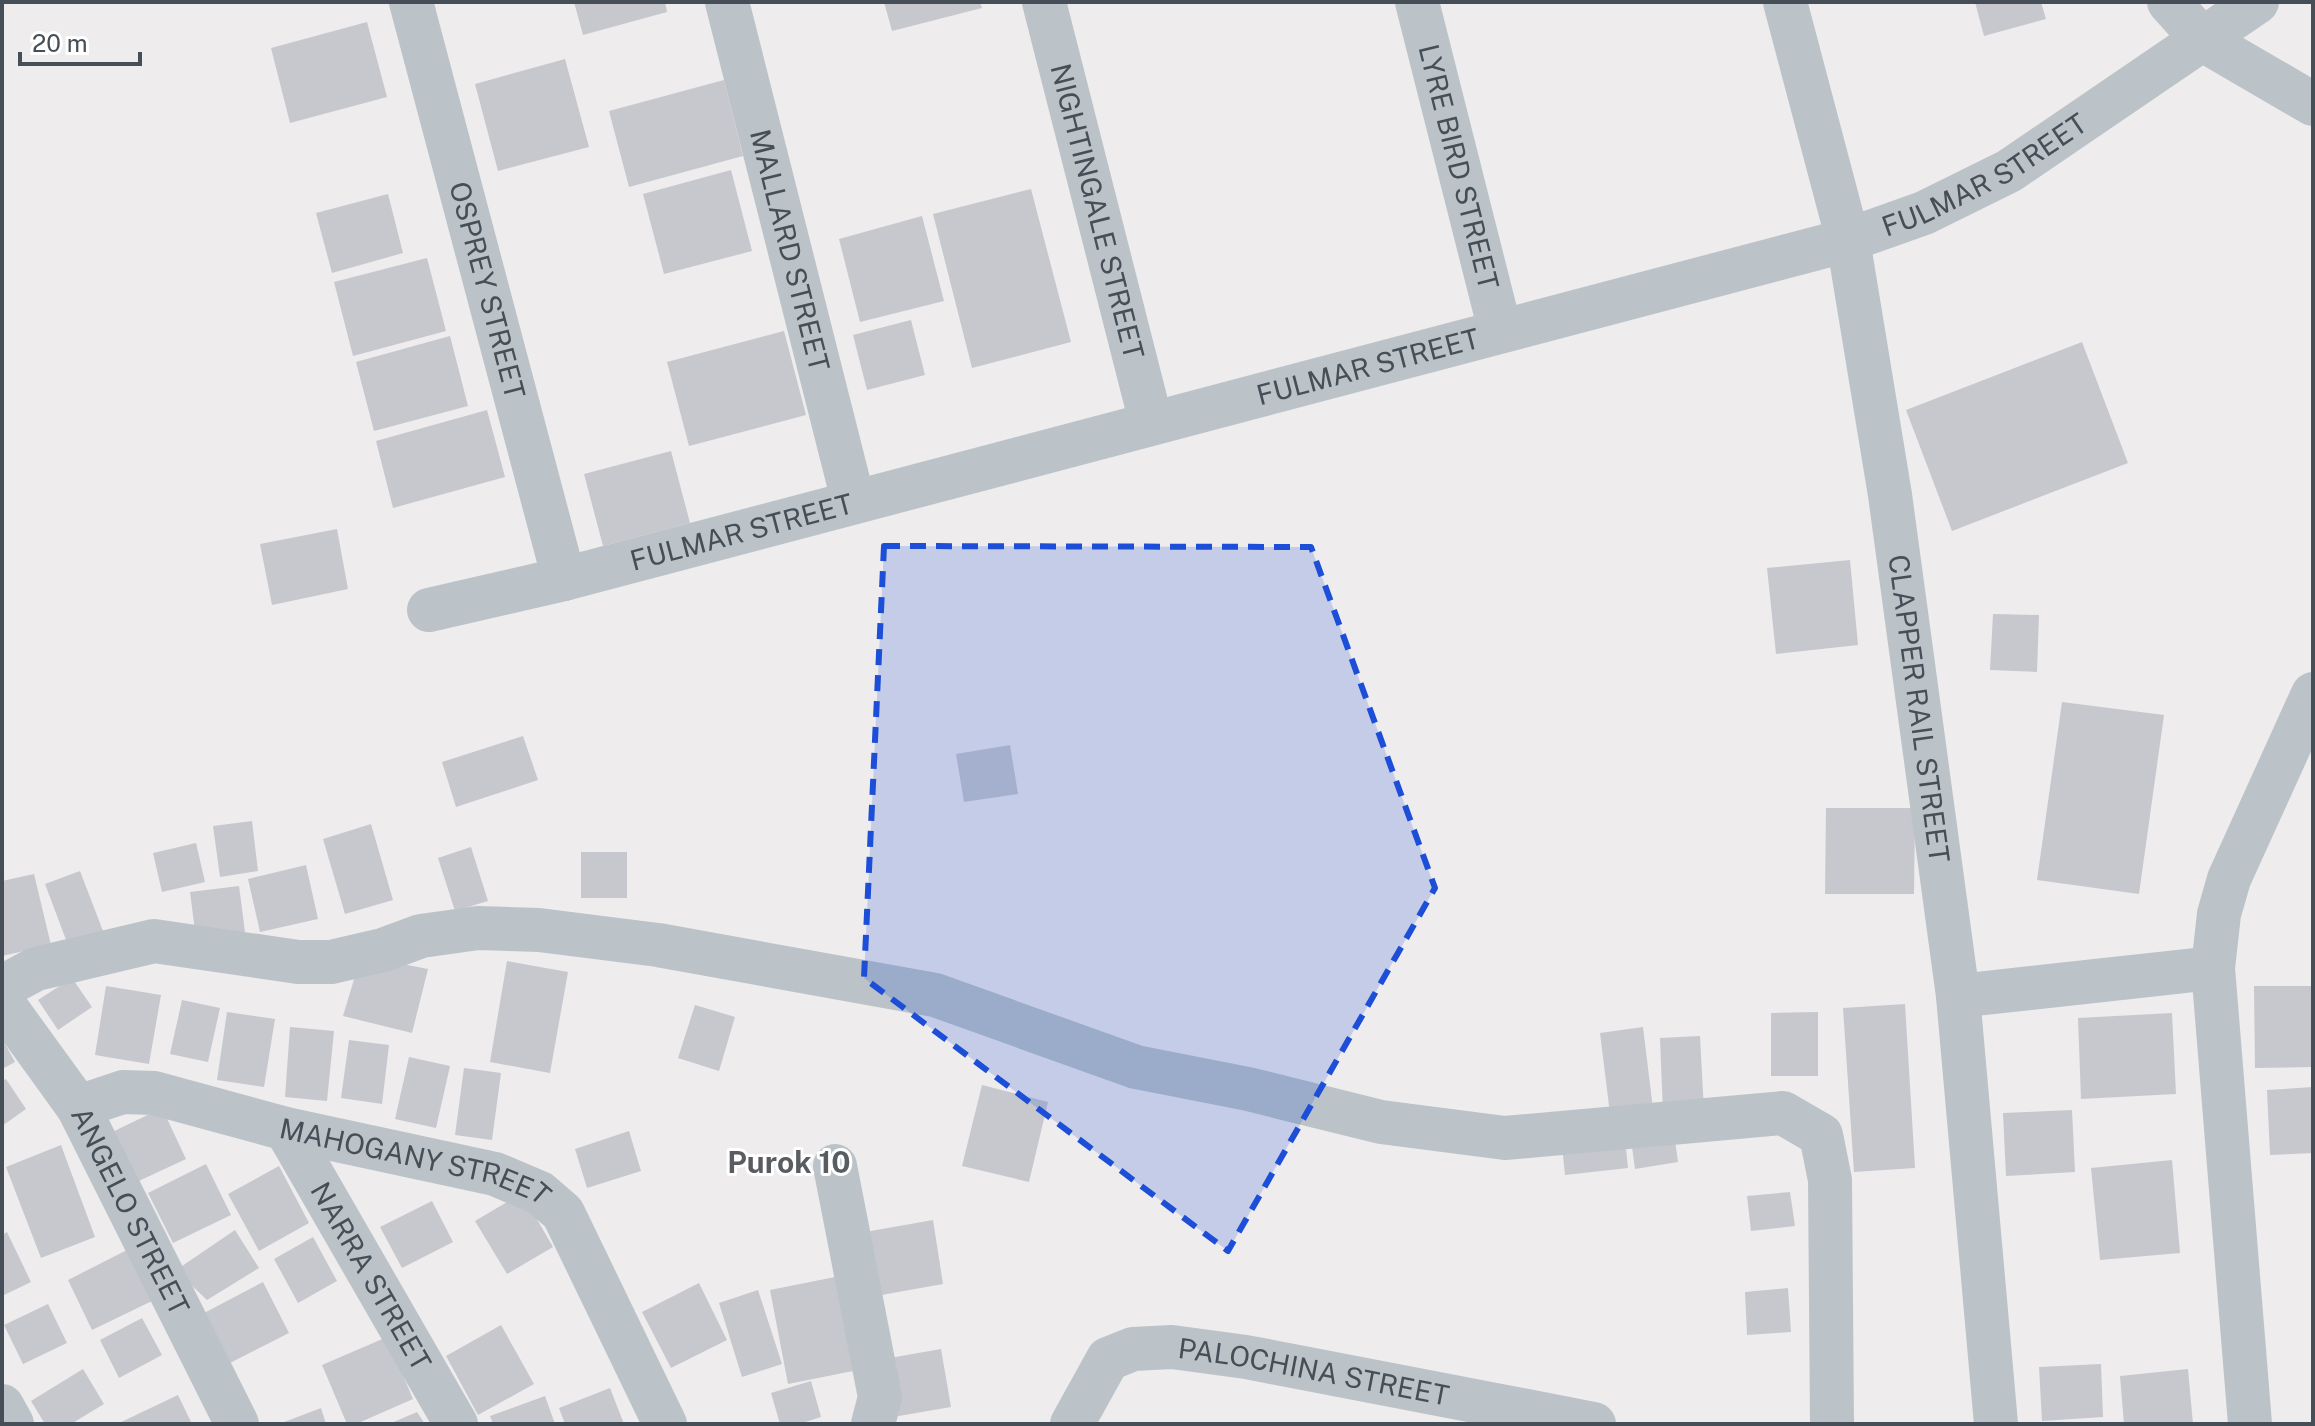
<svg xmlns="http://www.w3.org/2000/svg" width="2315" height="1426" viewBox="0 0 2315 1426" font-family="'Public Sans',sans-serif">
	<rect width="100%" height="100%" fill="#eeecec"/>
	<!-- building -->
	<path fill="#c7c8ce" d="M574,2H665L667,12L583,35Z
		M884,2H980L982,8L892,31Z
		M1975,2H2041L2046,19L1984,36Z
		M367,22L387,97L290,123L271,48Z
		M565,59L589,147L498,171L475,84Z
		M724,80L743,156L629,187L609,111Z
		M731,170L752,251L664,274L643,194Z
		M1031,189L1071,342L972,368L933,214Z
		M388,194L403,253L332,273L316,213Z
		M922,216L944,301L860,322L839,239Z
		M427,258L446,331L353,356L334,282Z
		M911,320L925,375L867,390L853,335Z
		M784,331L806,415L689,446L667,362Z
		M450,336L468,406L374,431L356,362Z
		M2082,342L2128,463L1952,531L1906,410Z
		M487,410L505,477L393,508L376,441Z
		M671,451L690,523L603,546L584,474Z
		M337,529L348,589L272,605L260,544Z
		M1850,560L1858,645L1776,654L1767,568Z
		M1993,614L2039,615L2037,672L1990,670Z
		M2062,702L2164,715L2139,894L2037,880Z
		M523,736L538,780L456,807L442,762Z
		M1010,745L1018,794L964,802L956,754Z
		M1826,808H1915L1914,894H1825Z
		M252,821L258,871L220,877L213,826Z
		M371,824L393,900L345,914L323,839Z
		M196,843L205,882L162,892L153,853Z
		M471,847L488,901L455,911L438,858Z
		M581,852H627V898H581Z
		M306,865L318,919L260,932L248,879Z
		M80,871L103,931L68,945L45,884Z
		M34,874L51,945L2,956V881Z
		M239,886L245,932L196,939L190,892Z
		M361,956L428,969L412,1033L343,1016Z
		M507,961L568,972L550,1073L490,1062Z
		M72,978L92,1007L58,1030L38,1000Z
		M106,986L161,995L149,1064L95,1055Z
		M2254,986H2313V1067L2255,1068Z
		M182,1000L220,1008L208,1062L170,1054Z
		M1905,1004L1915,1168L1854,1172L1843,1008Z
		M695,1005L735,1017L719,1071L678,1058Z
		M227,1012L275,1019L264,1087L217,1080Z
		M1818,1012V1076H1771V1013Z
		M2172,1013L2176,1094L2081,1099L2078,1018Z
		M290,1027L334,1031L327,1101L285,1097Z
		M1643,1027L1653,1109L1610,1114L1600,1033Z
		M1700,1036L1704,1111L1663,1113L1660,1038Z
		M2,1038L15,1062L2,1069Z
		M349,1040L389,1045L382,1104L341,1098Z
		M409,1057L450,1066L436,1128L395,1119Z
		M464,1068L501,1073L492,1140L455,1135Z
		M6,1079L26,1109L2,1126V1081Z
		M982,1085L1048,1102L1029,1182L962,1166Z
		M2313,1087V1153L2270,1155L2267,1090Z
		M162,1108L186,1159L128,1186L104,1136Z
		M2072,1110L2075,1172L2006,1176L2003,1113Z
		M1672,1119L1678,1162L1635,1169L1629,1125Z
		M1624,1130L1628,1168L1565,1175L1561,1136Z
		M629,1131L641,1171L587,1188L575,1149Z
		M61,1145L95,1237L41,1258L6,1167Z
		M2172,1160L2180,1253L2100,1260L2091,1168Z
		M206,1164L231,1215L173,1243L148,1193Z
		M279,1166L309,1223L259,1251L228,1194Z
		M1790,1192L1795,1226L1751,1231L1747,1196Z
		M522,1193L553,1247L507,1274L475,1221Z
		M432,1201L453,1242L402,1268L380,1227Z
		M933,1220L943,1284L876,1296L865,1232Z
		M235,1230L259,1268L207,1300L186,1280L182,1266Z
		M7,1232L31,1282L2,1296V1235Z
		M313,1237L337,1281L298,1303L274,1259Z
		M127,1250L152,1301L92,1330L68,1280Z
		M840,1276L858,1370L788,1384L770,1290Z
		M263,1282L289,1333L230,1363L204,1313Z
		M699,1283L727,1340L671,1368L642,1312Z
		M1788,1288L1791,1332L1747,1335L1745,1292Z
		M758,1290L782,1364L742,1377L719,1303Z
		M48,1304L67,1343L23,1364L4,1325Z
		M142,1318L162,1355L119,1378L100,1340Z
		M501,1325L534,1384L478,1415L446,1356Z
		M387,1337L413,1399L356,1424H347L322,1365Z
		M941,1349L951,1407L893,1417L884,1359Z
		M2101,1364L2103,1417L2042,1421L2039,1367Z
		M83,1369L104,1404L71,1424H45L31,1401Z
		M2188,1369L2193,1424H2124L2120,1376Z
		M811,1381L821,1417L799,1424H780L771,1393Z
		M610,1388L624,1424H565L559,1408Z
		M178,1395L192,1424H117Z
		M545,1396L555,1424H493L490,1416Z
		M321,1408L326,1424H279Z
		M417,1412L425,1424H389Z"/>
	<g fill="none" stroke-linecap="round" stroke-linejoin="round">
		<!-- minor -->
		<g stroke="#bbc3c9" stroke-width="44">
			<path id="s1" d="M411,2L564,579"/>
			<path id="s2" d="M727,2L853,500"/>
			<path id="s3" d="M1044,2L1151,422"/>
			<path id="s4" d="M1417,2L1500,330"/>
			<path id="s5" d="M1785,2L1848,240L1890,495L1958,996L1996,1424"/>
			<path d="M2169,2L2203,40L2313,104"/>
			<path id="s6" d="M429,610L564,579L1848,240L1924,213L2009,171L2257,2"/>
			<path d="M2,987L36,969L154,941L298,962H331L383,950L421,936L478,928L539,930L658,945L935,995L1136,1067L1248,1089L1381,1122L1505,1138L1783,1113L1821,1135L1830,1180L1832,1424"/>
			<path d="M1958,996L2213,968"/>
			<path id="s7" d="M2,1002L78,1107L237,1424"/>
			<path id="s8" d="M78,1107L123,1092L154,1093L286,1129L495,1174L540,1193L563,1213L665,1424"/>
			<path id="s9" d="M286,1129L456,1424"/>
			<path d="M835,1166L880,1397L873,1424"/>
			<path d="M2,1406L12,1424"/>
			<path id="s10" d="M1072,1424L1108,1359L1133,1349L1172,1347L1246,1357L1594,1424"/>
			<path d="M2250,1424L2213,968L2219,914L2229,879L2313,694"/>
		</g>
	</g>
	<!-- marked area -->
	<path fill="#1d4ed8" fill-opacity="0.2" stroke="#1d4ed8" stroke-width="6" stroke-dasharray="16 10" stroke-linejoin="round" d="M884,546L1311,547L1435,888L1228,1251L864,978Z"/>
	<g text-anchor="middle" stroke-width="6" stroke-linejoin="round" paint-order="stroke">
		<!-- street labels -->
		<g font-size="28" fill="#464f57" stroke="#fff">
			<text dy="10" stroke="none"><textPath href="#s4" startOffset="170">LYRE BIRD STREET</textPath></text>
			<text dy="10" stroke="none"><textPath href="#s6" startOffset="1618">FULMAR STREET</textPath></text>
			<text dy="10" stroke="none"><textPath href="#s3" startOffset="216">NIGHTINGALE STREET</textPath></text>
			<text dy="10" stroke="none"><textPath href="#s2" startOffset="256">MALLARD STREET</textPath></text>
			<text dy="10" stroke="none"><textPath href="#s1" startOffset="298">OSPREY STREET</textPath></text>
			<text dy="10" stroke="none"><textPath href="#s6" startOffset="970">FULMAR STREET</textPath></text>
			<text dy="10" stroke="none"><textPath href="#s6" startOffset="322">FULMAR STREET</textPath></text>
			<text dy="10" stroke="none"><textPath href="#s5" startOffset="720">CLAPPER RAIL STREET</textPath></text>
			<text dy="10" stroke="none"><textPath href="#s8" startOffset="348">MAHOGANY STREET</textPath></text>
			<text dy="10" stroke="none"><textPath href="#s7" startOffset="246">ANGELO STREET</textPath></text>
			<text dy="10" stroke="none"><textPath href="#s9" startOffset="170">NARRA STREET</textPath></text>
			<text dy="10" stroke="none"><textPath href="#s10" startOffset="284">PALOCHINA STREET</textPath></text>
		</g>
		<!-- neighbourhood labels -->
		<g font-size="30" font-weight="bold" fill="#595c60" stroke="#fff">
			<text x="789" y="1173">Purok 10</text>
		</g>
	</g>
	<!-- border -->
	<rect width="2315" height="1426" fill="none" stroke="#464f57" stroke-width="8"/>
	<!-- scale -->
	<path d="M20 52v12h120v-12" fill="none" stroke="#464f57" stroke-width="4"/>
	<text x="32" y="52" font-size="24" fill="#464f57" stroke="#ffffff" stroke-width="6" paint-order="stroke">20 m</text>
</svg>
